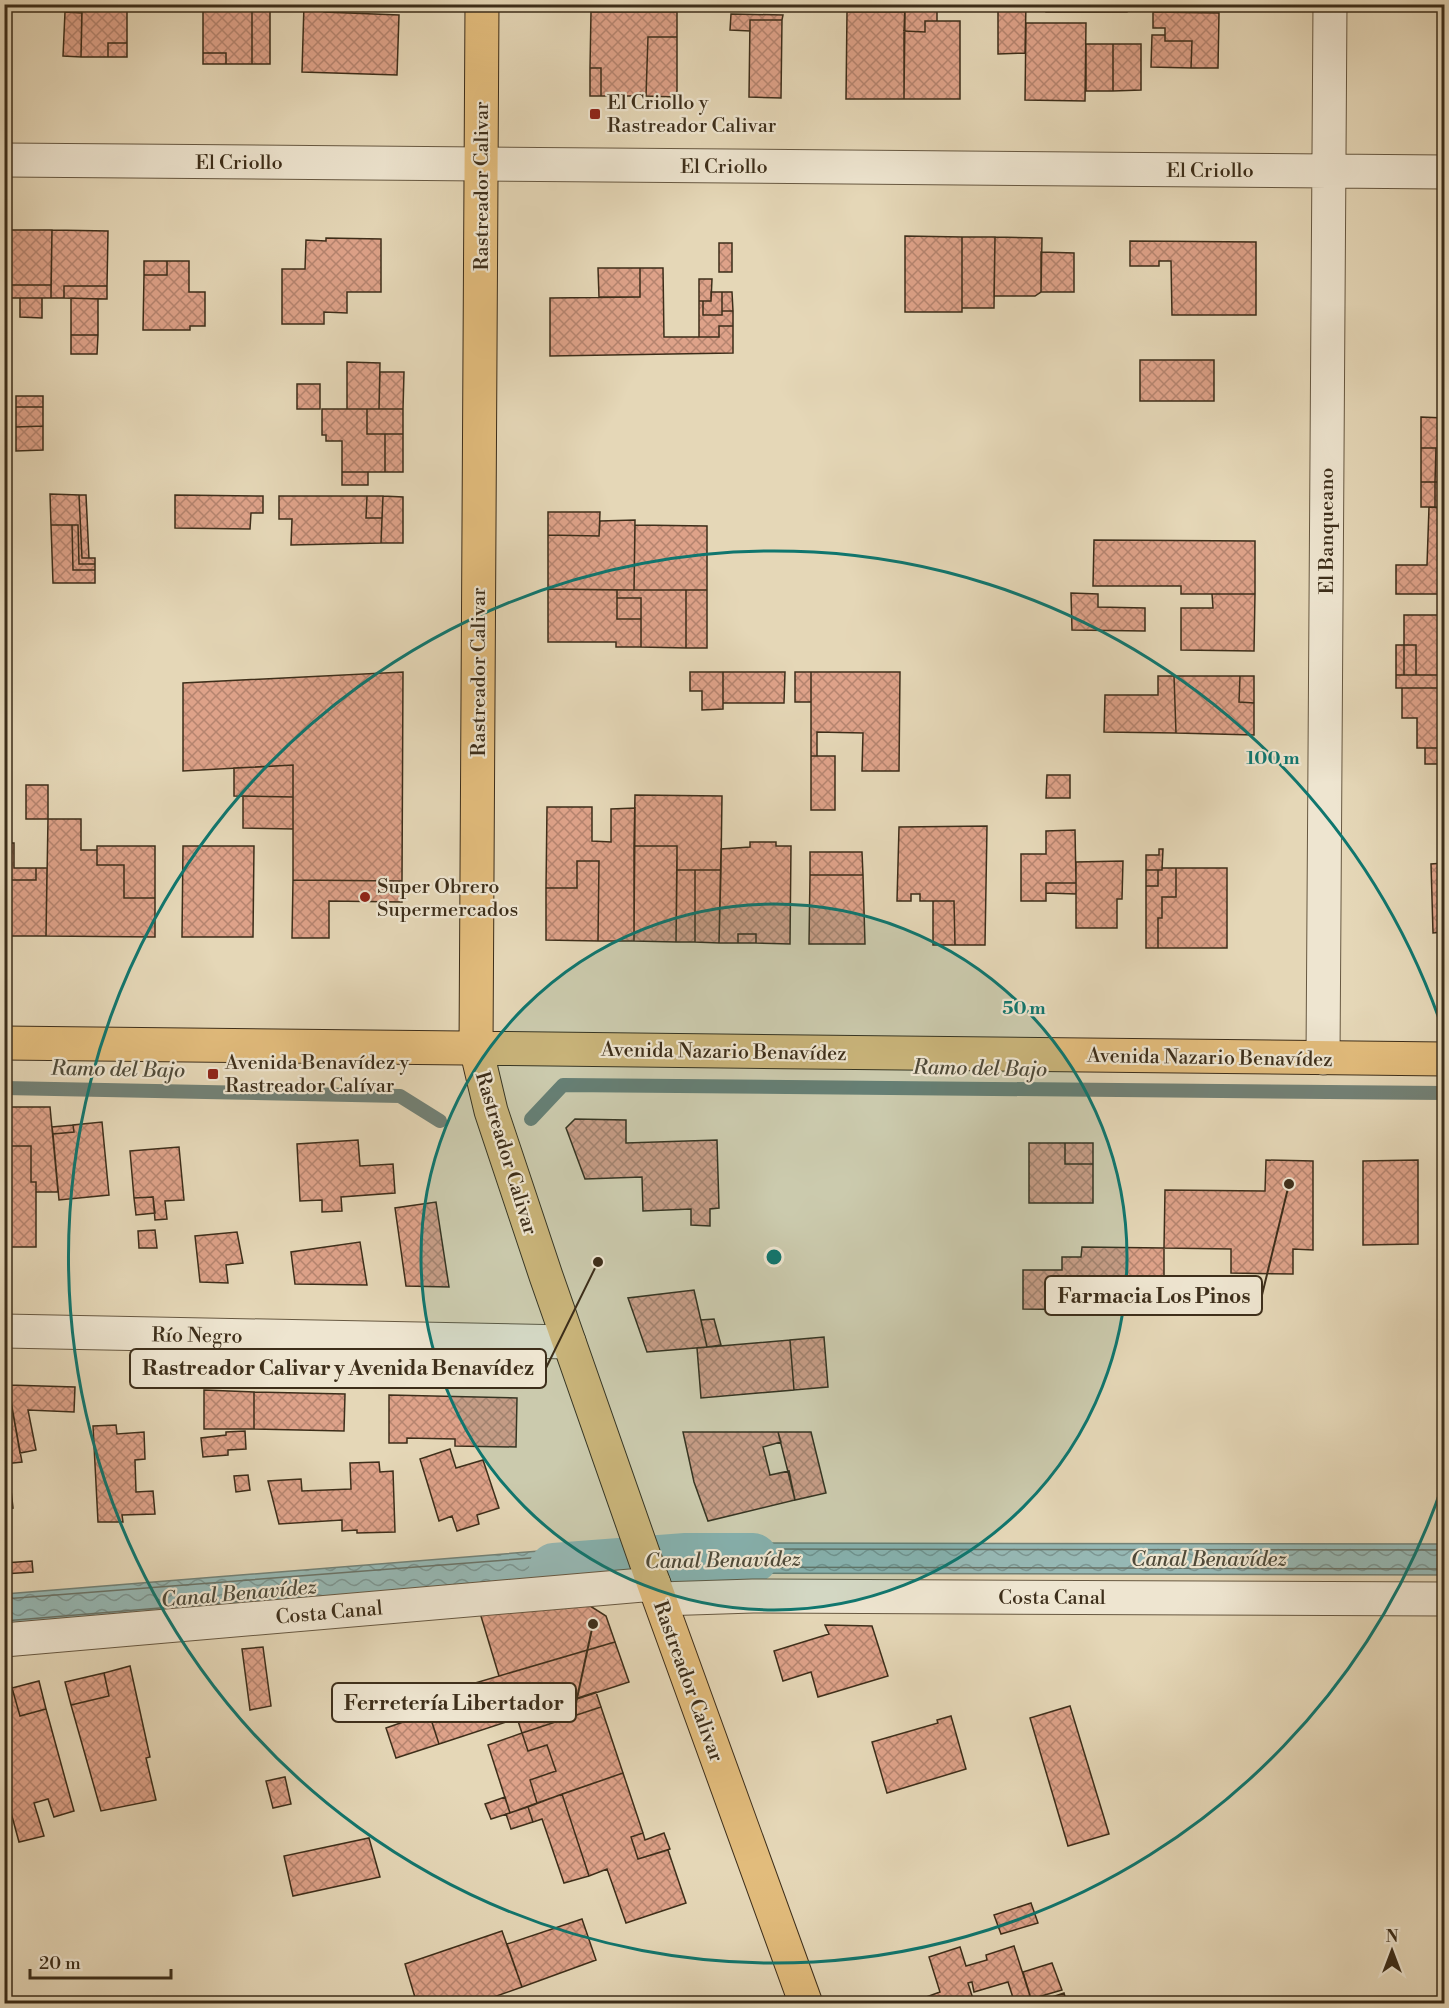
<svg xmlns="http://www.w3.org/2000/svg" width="1449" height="2008" viewBox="0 0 1449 2008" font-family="'Libre Bodoni',serif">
	<defs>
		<pattern id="water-waves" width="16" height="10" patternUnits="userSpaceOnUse" patternTransform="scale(1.5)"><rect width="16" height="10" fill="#96b8b4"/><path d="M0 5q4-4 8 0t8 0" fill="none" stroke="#7c9692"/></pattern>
		<pattern id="building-cross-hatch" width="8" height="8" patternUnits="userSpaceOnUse" patternTransform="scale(1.5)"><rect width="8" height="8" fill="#dea289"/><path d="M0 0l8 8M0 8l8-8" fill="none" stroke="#b5846f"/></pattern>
	</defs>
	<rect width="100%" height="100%" fill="#e5d7b7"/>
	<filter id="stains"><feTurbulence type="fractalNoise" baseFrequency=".00333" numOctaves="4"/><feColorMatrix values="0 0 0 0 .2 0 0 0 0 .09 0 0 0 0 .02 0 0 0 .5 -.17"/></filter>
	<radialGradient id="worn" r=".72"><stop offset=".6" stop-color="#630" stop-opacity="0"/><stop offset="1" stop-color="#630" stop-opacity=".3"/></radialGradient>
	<!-- water -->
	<path fill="url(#water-waves)" stroke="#728176" stroke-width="1.5" d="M679,1543L1444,1544V1575L691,1573Z
		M615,1545L626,1576L5,1627V1594Z"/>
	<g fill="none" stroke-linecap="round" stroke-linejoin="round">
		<!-- shore -->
		<path stroke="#6a7367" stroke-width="1.5" d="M1444,1550L692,1549L689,1552L695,1566L697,1567L1444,1569
			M4,1599L609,1552L612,1553L616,1569
			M4,1621L256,1600"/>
		<!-- stream -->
		<path stroke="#728176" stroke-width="14" d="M4,1088L400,1096L440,1121
			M531,1119L563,1085L1444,1093"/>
		<!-- canal -->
		<path stroke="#96b8b4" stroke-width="50" d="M554,1568L686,1558H753"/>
	</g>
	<!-- building -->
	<path fill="url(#building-cross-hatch)" stroke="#3d2e1a" stroke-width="1.5" d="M82,4H127V43H108V57H81Z
		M203,4H252V64H226V53H203Z
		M252,4H270V64H252Z
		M304,4H324V12L399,15L397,75L302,72Z
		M924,4V8H937V21H925V32L904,31L905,5Z
		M998,4H1026L1025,53L998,54Z
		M1046,4H1086V12H1046Z
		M1086,4H1127V12H1086Z
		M65,12L82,13L81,57L63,56Z
		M591,12H677V37H648L646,96H601V68H590Z
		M847,12H905L904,99H846Z
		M1153,12L1219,13L1218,68H1191L1192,41H1165V28H1153Z
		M731,14L783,15L782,20H750V31L730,30Z
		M750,20H782L781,98L749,97Z
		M925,21H960V99H904V31L925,32Z
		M1026,23H1086L1085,101L1025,100Z
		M1152,35H1165V41H1192L1191,68L1151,67Z
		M648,37H677V97L646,96Z
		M108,43H127V57H108Z
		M1086,44H1113V91H1086Z
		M1113,44H1141V90L1113,91Z
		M203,53H226V64H203Z
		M590,68H601V96H590Z
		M4,230H52L51,285H4Z
		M52,230L108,231L107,286H64V298H51Z
		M905,236L962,237V312H905Z
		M962,237H995L994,308H962Z
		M995,237L1042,238L1041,292L1035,296H994Z
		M326,238L381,239V292H347V313L324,312V324H282V269H305L306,240L326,241Z
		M1130,241L1256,242V315H1172L1171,261H1159V266H1130Z
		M719,243H732V272H719Z
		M1041,252L1074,253V292H1041Z
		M144,261H167V275H144Z
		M167,261H189V292H205V326H190V330H143L144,275H167Z
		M598,268H640V297H599Z
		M640,268H663L664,337H719V326H733V353L550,356V298L640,297Z
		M699,279H712L711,301H699Z
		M4,285H51V298H4Z
		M64,286H107V299L64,298Z
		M711,292H722V315H703V301H711Z
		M722,292H732L733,311H722Z
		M20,298H42V318L20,317Z
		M71,298L98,299V335H71Z
		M699,301H703V315H722V311H733V326H719V337H699Z
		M71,335H98L97,354H71Z
		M1140,360H1214V401H1140Z
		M347,362L380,363L379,409H347Z
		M380,372H404L403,409H379Z
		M297,384H320V409H297Z
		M16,396H43V407H16Z
		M16,407H43V426L16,427Z
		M322,409H367V434H385V472H342V441H326V435H322Z
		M367,409H403V434H367Z
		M1421,417L1444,418V482H1435L1436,448H1421Z
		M43,426V450L16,451V427Z
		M385,434H403V472H385Z
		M1421,448H1436L1435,482H1421Z
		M342,472H368V485H342Z
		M1421,482H1435V507H1421Z
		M1435,482H1444V508L1435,507Z
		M50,494L79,495L82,558H95V564H79L78,525H51Z
		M79,495H86L89,558H82Z
		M175,495L263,496V513H251L250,529L175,528Z
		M279,496H367L366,518H382L381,543L291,545L292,519H279Z
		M367,496H383L382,518H366Z
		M383,496L403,497V543H381Z
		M1429,507L1444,508V594H1396V565H1427Z
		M548,512H600L599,536L548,535Z
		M635,520L634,590L548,589V535L599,536L600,521Z
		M51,525H72L73,570H95V583H53Z
		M72,525H78L79,564H95V570H73Z
		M635,525L707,526V590H634Z
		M1094,540L1255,541V594H1181V586H1093Z
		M548,589L617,590V619H641V647H616V642H548Z
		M617,590H686V648L641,647V598H617Z
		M686,590H707V648H686Z
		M1071,593L1098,594V607L1145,608V631L1072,630Z
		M1212,594H1255L1254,651L1181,650V608H1213Z
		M617,598H641V619H617Z
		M1404,615H1444V675H1416V645H1404Z
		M1396,645H1404V675H1396Z
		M1404,645H1416V675H1404Z
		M403,672L402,881L293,880V765L183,771V683Z
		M690,672H723V709L702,710V691H690Z
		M723,672H785L784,703H723Z
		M795,672H811V702H795Z
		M811,672H900L899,771H862L863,733L817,732V756H811Z
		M1396,675H1444V688H1396Z
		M1158,676H1174L1176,733L1104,732L1105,695H1158Z
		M1174,676H1240L1239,702L1254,703V735L1176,733Z
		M1240,676H1254V703L1239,702Z
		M1402,688H1444V748H1417V718H1402Z
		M1425,748H1444V764H1425Z
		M811,756H835V810H811Z
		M293,765V797L234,796V768Z
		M1047,775H1070V798H1046Z
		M26,785H48V819H26Z
		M635,795L722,796L721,870H677V846H634Z
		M243,796L293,797V829L243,828Z
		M547,807H592V841L611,842V809L635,808L634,941H598L599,861H577V888H546Z
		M48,819H81V850H97V865H124V898H155V937L46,936Z
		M987,826L985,945H955L954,901H920V894H911V901H897L899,827Z
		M1075,830L1076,883H1046V901H1021V854H1046V831Z
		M750,842H776V846H791L790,944L756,943V934H738V943H719L721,849L750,847Z
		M4,843H14V868H36V880H4Z
		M97,846H155V898H124V865H97Z
		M183,846H254L253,937H182Z
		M634,846H677L676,942L634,941Z
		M1159,849H1163L1162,870H1146V855H1159Z
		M810,852H862L863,875H810Z
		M577,861H599L598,941L546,940V888H577Z
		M1123,861L1122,899H1117V928H1076V862Z
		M1444,863V932L1433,933L1431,864Z
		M36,868H47L46,936H4V880H36Z
		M1162,868H1176V897H1162V918H1158V948H1146V886H1158V870H1162Z
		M1176,868H1227V948H1158V918H1162V897H1176Z
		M677,870H695V942H676Z
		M695,870H721L719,943L695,942Z
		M1146,870H1158V886H1146Z
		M810,875H863L865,944H809Z
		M293,880L402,881V902L329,901V938H292Z
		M1046,883H1076V894L1046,893Z
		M933,901H954L955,945H933Z
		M738,934H756V943H738Z
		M4,1107H10V1146H31V1182H36V1247H9V1255H4Z
		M10,1107H50L58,1192H36V1182H31V1146H10Z
		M575,1119L626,1120V1143L717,1140L719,1208L710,1209V1226L691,1225V1209L643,1211L642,1177L585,1179L566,1128Z
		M102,1122L109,1195L59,1200L53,1134L74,1132L73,1125Z
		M73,1125L74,1132L53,1134L52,1127Z
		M358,1140L360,1166L393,1164L395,1193L341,1197L342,1211L322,1212V1200L300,1201L297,1144Z
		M1029,1143H1065V1164H1093V1203H1029Z
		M1065,1143H1093V1164H1065Z
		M179,1147L184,1200L165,1201L167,1219L155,1220L153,1197L134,1198L130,1151Z
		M1266,1160L1313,1161V1250L1293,1249V1274L1231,1273V1249L1164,1248L1165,1190L1265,1191Z
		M1418,1160V1244L1363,1245V1161Z
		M153,1197L155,1213L136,1215L134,1198Z
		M436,1202L449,1287L406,1286L395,1208Z
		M155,1230L157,1248H139L138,1231Z
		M237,1232L243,1263L226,1265L228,1283L200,1282L195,1236Z
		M360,1242L367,1285L295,1284L291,1252Z
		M1082,1247L1164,1248V1311L1023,1309V1270H1062V1257H1081Z
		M694,1290L707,1347L647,1352L628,1298Z
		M714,1319L721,1345L707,1347L701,1320Z
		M824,1337L828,1387L794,1390L790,1340Z
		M790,1340L794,1390L701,1398L697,1348Z
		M4,1385H8L22,1462L4,1464Z
		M8,1385L75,1387L74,1412L28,1410L36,1450L20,1453Z
		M204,1390L254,1392V1429H204Z
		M254,1392L345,1394L344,1431L254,1429Z
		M389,1395L517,1398L516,1447L455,1446V1439L407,1438V1443H389Z
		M116,1425L117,1434L144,1432L145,1459L135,1460L136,1492L153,1491L155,1514L122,1515L123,1522H98L93,1426Z
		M245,1431L246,1449L228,1450V1455L203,1457L201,1438L226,1435V1432Z
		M683,1432H778L781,1442L763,1447L770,1475L789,1471L795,1500L708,1521L694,1482Z
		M778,1432H811L826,1493L795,1500Z
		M450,1449L456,1468L483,1460L499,1508L477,1515L479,1524L457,1531L452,1516L439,1521L420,1459Z
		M379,1462L380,1472L393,1471L395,1532L357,1533V1530L342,1531V1520L279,1524L268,1481L301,1479L302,1491L351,1489L350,1463Z
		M4,1464H9L11,1490L4,1491Z
		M248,1475L250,1490L236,1492L234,1476Z
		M11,1490L13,1508L4,1509V1491Z
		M32,1561L33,1572L4,1574V1563Z
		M587,1604L606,1616L615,1642L499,1676L480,1613Z
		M825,1625L872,1626L888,1676L818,1697L811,1672L783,1681L774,1651L829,1634Z
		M615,1642L629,1682L439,1744L424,1698Z
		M263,1647L271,1706L250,1710L242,1649Z
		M4,1662L12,1688L4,1690Z
		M130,1666L150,1757L146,1758L156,1800L101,1811L71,1705L109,1696L104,1673Z
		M104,1673L109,1696L71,1705L65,1682Z
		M39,1681L46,1709L20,1716L12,1688Z
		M12,1688L20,1716L46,1709L74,1811L54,1817L48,1799L34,1803L44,1836L19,1842L4,1787V1690Z
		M596,1692L601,1707L522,1733L517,1718Z
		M1070,1706L1109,1834L1068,1846L1030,1718Z
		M601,1707L623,1773L537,1803L530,1780L556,1771L547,1745L528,1751L522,1733Z
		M429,1713L439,1744L396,1758L386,1728Z
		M951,1716L966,1769L887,1793L872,1742L938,1723L937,1720Z
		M522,1733L528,1751L547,1745L556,1771L530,1780L537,1803L510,1813L488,1745Z
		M623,1773L643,1833L631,1837L638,1859L668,1850L686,1903L626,1923L607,1869L589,1876L562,1794Z
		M285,1777L291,1804L273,1808L266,1781Z
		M562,1794L589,1876L564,1883L542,1819L533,1822L528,1807Z
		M505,1797L510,1813L491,1819L485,1804Z
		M528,1807L533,1822L511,1829L506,1814Z
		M643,1833L645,1840L664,1833L670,1849L638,1859L631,1837Z
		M369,1838L380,1877L293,1896L284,1856Z
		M1031,1903L1038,1923L1001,1934L994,1915Z
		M582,1919L596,1960L522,1987L507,1944Z
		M502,1931L522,1987L474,2004H417L405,1964Z
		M1014,1946L1031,1999L1015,2004L1008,1982L974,1992L972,1982L968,1983L974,2002L984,1999L986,2004H907L940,1992L929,1957L960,1947L966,1966L987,1960L986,1955Z
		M1052,1963L1062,1990L1031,1999L1023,1972Z
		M1064,1993L1067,2004H1044L1043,2000Z"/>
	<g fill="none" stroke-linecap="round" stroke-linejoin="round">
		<defs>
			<path id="minor" d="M4,160L1444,172
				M1323,1058L1330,4
				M4,1331L569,1342
				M660,1599L753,1596L1444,1599
				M4,1640L654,1584"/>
			<path id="major" d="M482,4L476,1048L491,1111L546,1276L651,1576L806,2004
				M4,1043L1444,1059"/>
		</defs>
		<!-- minor casing -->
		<use href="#minor" stroke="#675841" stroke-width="35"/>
		<!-- major casing -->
		<use href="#major" stroke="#3d2e1a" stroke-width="35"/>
		<!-- minor -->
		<use href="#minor" stroke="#eee5d0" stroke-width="33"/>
		<!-- major -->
		<use href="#major" stroke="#e2bc7c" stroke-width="33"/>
	</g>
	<!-- distance rings -->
	<circle cx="774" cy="1257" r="353" fill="#0f766e" fill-opacity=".12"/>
	<g fill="none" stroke="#0f766e" stroke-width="3">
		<circle cx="774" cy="1257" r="353"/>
		<path d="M1444 1481A706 706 0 1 1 1444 1033"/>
	</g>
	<!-- markers -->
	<g fill="#8f2418" stroke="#eee5d0" stroke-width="2">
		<rect x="589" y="108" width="12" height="12" rx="3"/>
		<circle cx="365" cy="897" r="6"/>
		<rect x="207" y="1068" width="12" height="12" rx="3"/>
	</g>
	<g text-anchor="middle" stroke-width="4.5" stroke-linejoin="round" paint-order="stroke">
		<!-- poi labels -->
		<g font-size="20" fill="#3d2e1a" stroke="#eee5d0" text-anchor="start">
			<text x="607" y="109">El Criollo y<tspan x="607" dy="23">Rastreador Calivar</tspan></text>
			<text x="377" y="893">Super Obrero<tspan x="377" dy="23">Supermercados</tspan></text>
			<text x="225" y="1069">Avenida Benavídez y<tspan x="225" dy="23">Rastreador Calívar</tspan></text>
		</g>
		<!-- street labels -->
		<g font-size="20" fill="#3d2e1a" stroke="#eee5d0">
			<text x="239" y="169">El Criollo</text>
			<text x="724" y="173">El Criollo</text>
			<text x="1210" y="177">El Criollo</text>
			<text transform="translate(481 186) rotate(-90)" y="7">Rastreador Calivar</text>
			<text transform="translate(1326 531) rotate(-90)" y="7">El Banqueano</text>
			<text transform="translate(478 672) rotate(-90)" y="7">Rastreador Calivar</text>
			<text transform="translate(724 1051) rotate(1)" y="7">Avenida Nazario Benavídez</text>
			<text transform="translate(1210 1057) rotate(1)" y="7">Avenida Nazario Benavídez</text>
			<text transform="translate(507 1153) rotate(73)" y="7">Rastreador Calivar</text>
			<text transform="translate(197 1335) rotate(1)" y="7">Río Negro</text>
			<text x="1052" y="1604">Costa Canal</text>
			<text transform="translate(329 1612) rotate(-5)" y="7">Costa Canal</text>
			<text transform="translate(689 1681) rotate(70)" y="7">Rastreador Calivar</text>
		</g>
		<!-- water labels -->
		<g font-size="21" font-style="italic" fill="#4f4a39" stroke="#eee5d0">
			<text transform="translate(980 1068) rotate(1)" y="7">Ramo del Bajo</text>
			<text transform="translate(118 1069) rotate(1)" y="7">Ramo del Bajo</text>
			<text x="1209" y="1566">Canal Benavídez</text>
			<text transform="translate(723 1560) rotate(-1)" y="7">Canal Benavídez</text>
			<text transform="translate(239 1593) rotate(-5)" y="7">Canal Benavídez</text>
		</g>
	</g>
	<circle cx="774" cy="1257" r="9" fill="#0f766e" stroke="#eee5d0" stroke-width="3"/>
	<g font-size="18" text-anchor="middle" font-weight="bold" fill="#0f766e" stroke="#eee5d0" stroke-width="4.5" stroke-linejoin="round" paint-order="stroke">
		<text x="1273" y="764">100 m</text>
		<text x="1024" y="1014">50 m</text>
	</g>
	<!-- callouts -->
	<path fill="none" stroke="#3d2e1a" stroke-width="2" d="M1289 1184L1262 1295M598 1262L546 1368M593 1624L576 1703"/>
	<g fill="#3d2e1a" stroke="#eee5d0" stroke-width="2">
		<circle cx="1289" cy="1184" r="6"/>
		<circle cx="598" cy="1262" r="6"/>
		<circle cx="593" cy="1624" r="6"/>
	</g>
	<g fill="#eee5d0" stroke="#3d2e1a" stroke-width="2">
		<rect x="1045" y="1276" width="217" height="39" rx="6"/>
		<rect x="130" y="1349" width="416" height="39" rx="6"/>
		<rect x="332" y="1683" width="244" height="39" rx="6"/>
	</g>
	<g font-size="21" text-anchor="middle" font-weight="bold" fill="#3d2e1a">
		<text x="1154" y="1303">Farmacia Los Pinos</text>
		<text x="338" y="1375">Rastreador Calivar y Avenida Benavídez</text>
		<text x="454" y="1710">Ferretería Libertador</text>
	</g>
	<!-- margin -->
	<rect width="1449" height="2008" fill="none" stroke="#e5d7b7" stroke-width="24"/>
	<rect x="6" y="6" width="1437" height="1996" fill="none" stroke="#3d2e1a" stroke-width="3"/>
	<rect x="12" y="12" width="1425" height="1984" fill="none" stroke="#3d2e1a" stroke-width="1.5"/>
	<!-- north arrow -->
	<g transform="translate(1392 1951)" stroke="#eee5d0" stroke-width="4.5" paint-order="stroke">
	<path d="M0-4.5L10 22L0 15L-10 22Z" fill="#3d2e1a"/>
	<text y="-9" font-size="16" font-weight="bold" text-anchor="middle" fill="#3d2e1a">N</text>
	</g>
	<!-- scale -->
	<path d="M30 1969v9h141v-9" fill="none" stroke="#3d2e1a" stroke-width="3"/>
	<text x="39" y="1969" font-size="18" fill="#3d2e1a" stroke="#eee5d0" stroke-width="4.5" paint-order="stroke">20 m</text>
	<rect width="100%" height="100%" filter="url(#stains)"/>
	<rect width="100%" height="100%" fill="url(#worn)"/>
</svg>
